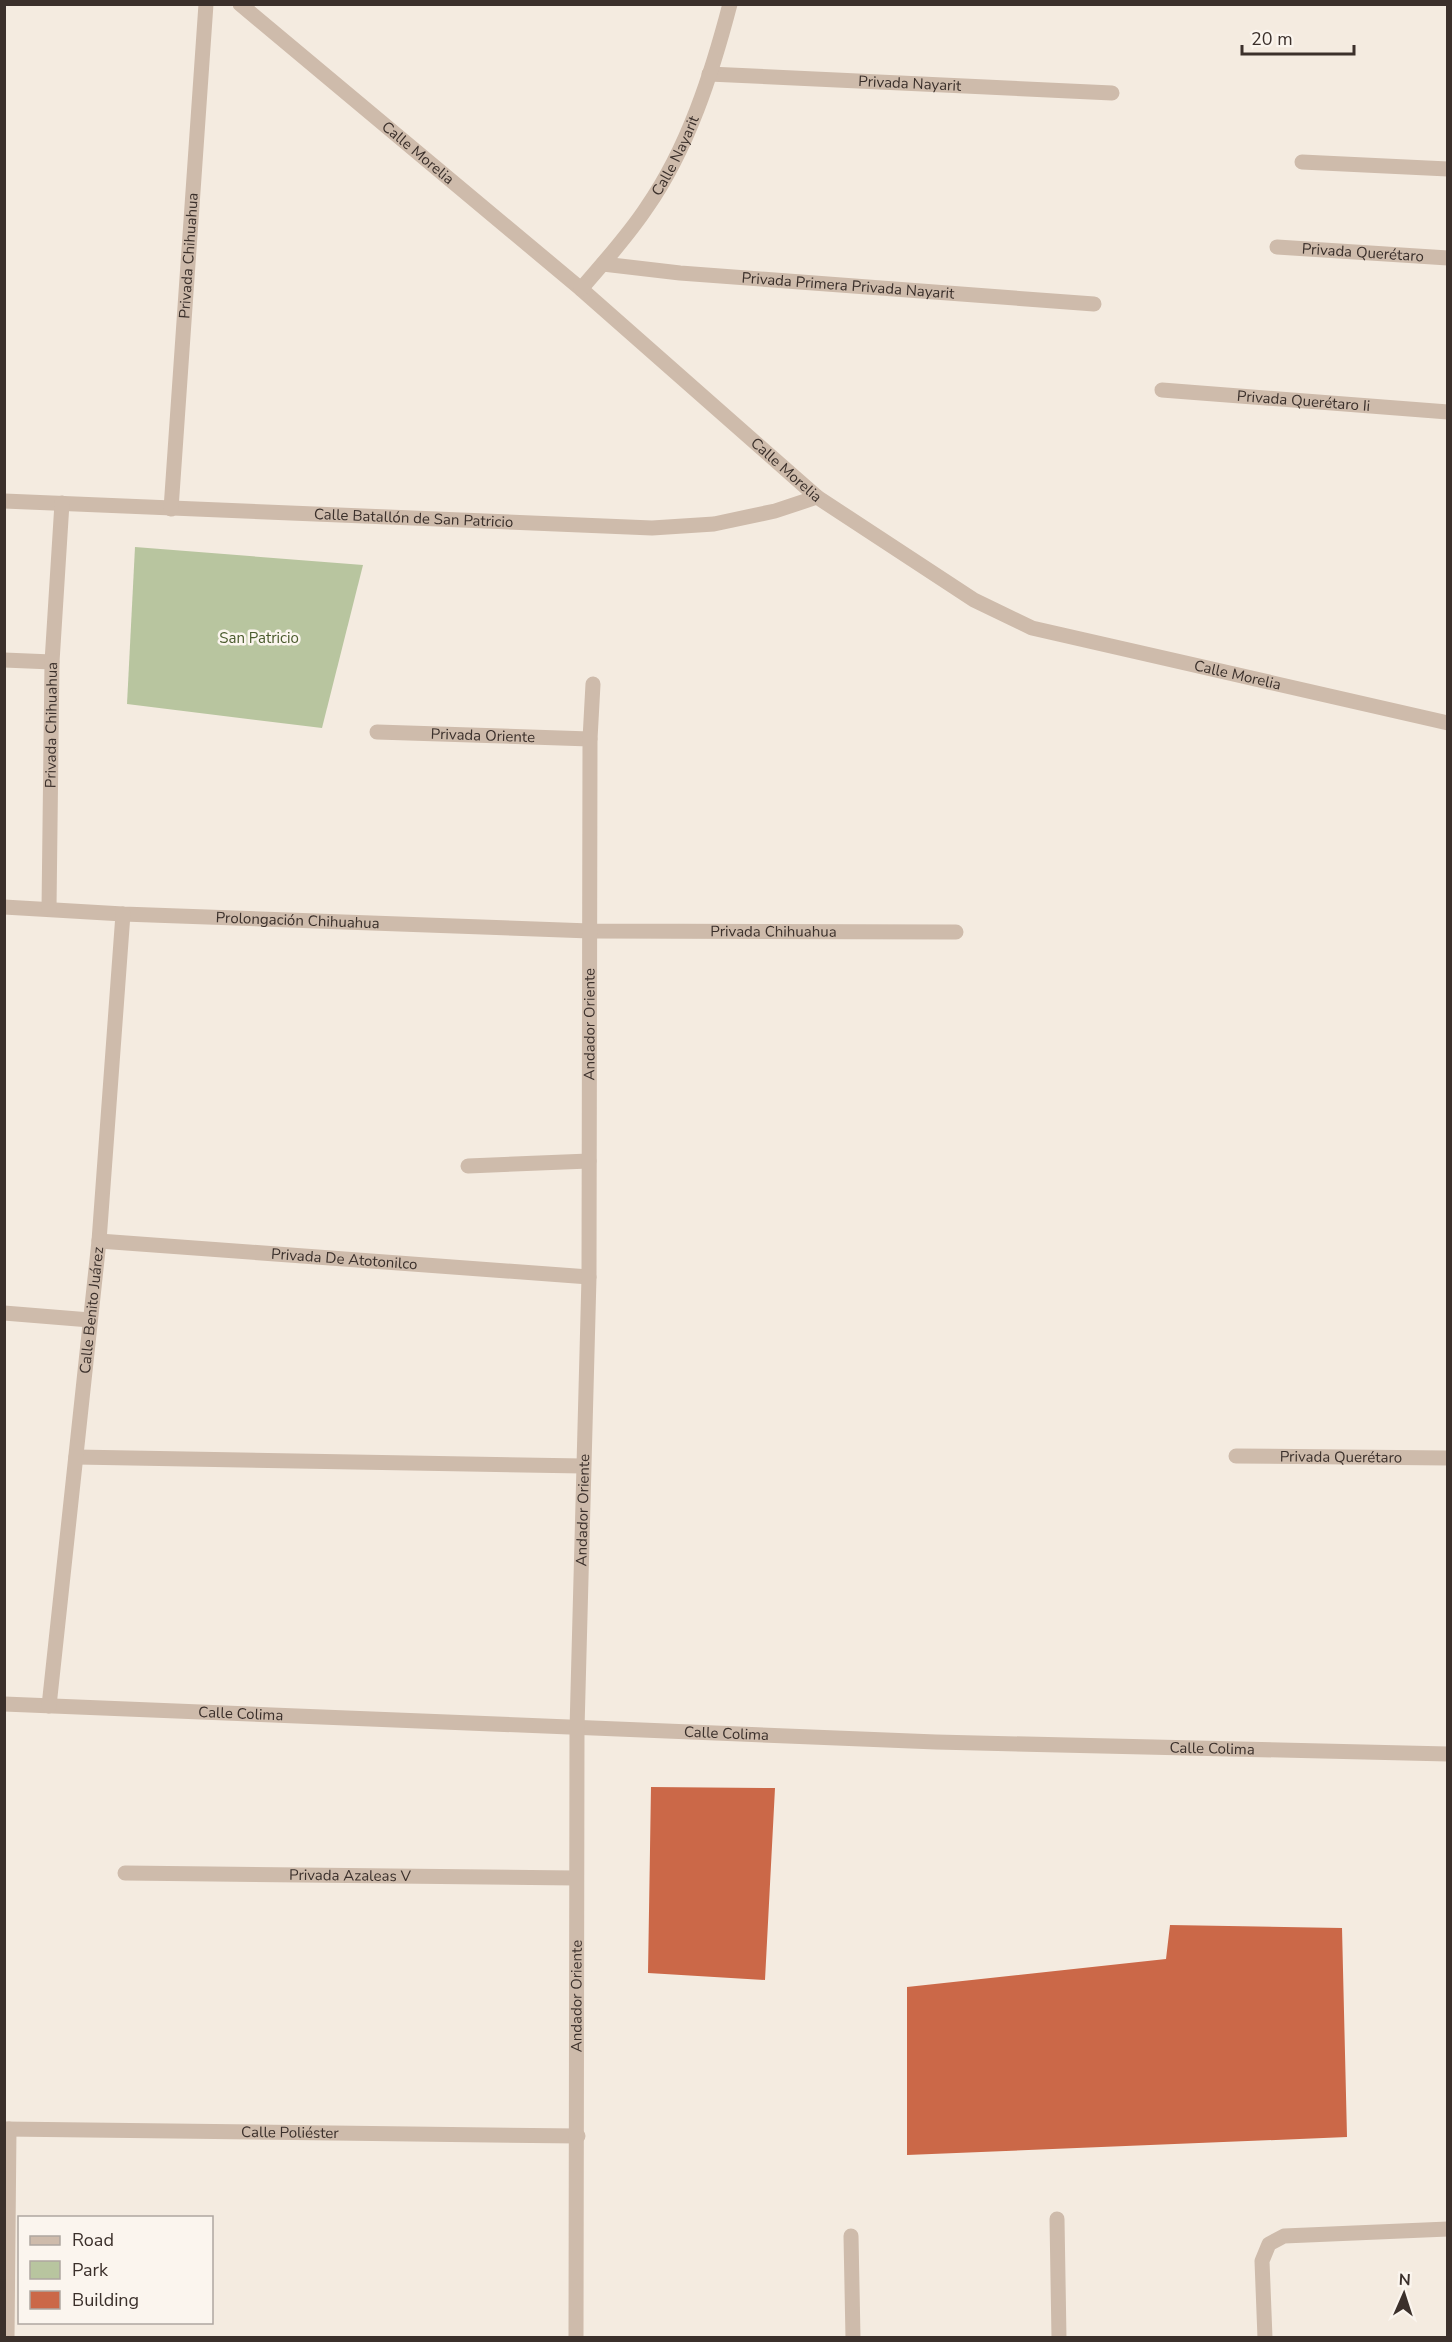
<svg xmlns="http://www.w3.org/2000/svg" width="1452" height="2342" viewBox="0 0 1452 2342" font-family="'Nunito Sans',sans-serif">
	<rect width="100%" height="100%" fill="#f4ebe0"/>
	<!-- green -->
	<path fill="#b8c59f" d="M135,547L363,565L322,728L127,704Z"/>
	<!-- building -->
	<path fill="#cb6848" d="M651,1787L775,1788L765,1980L648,1973Z
		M1170,1925L1342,1928L1347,2137L907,2155V1987L1166,1959Z"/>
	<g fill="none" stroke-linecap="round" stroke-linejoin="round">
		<!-- minor -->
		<g stroke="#cebbab" stroke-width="15">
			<path id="s1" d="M240,4L581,289L817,497L974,600L1032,628L1448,723"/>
			<path id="s2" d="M709,74L1112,93"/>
			<path d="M1302,162L1448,169"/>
			<path id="s3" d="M1277,247L1448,258"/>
			<path id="s4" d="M603,264L680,273L1094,304"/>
			<path id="s5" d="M581,289C604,262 628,236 647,207C688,148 712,73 730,4"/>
			<path id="s6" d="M1162,390L1448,412"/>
			<path id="s7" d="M4,501L652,528L714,524L775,511L817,497"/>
			<path id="s8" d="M171,509L206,4"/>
			<path d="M4,660L52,662"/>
			<path id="s9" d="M377,732L590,739"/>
			<path id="s10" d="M4,907L123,914L590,931L956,932"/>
			<path id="s11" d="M49,909L52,662L62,503"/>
			<path d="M468,1166L589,1161"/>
			<path id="s12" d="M99,1241L589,1277"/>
			<path d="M4,1313L90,1320"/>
			<path id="s13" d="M1236,1456L1448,1458"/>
			<path d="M76,1457L583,1466"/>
			<path id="s14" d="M4,1704L936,1742L1448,1754"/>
			<path id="s15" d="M49,1706L99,1241L123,914"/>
			<path id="s16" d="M125,1873L576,1878"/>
			<path id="s17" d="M4,2129L578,2136"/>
			<path d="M1057,2219L1059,2338"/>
			<path d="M851,2236L853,2338"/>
			<path d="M7,2338L9,2129"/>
			<path id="s18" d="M576,2338L577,1729L589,1277L590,739L593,684"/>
			<path d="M1265,2338L1262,2261L1269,2244L1284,2236L1448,2229"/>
		</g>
	</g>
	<g text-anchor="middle" stroke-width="5" stroke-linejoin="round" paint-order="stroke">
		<!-- street labels -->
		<g font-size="15" fill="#3b302b" stroke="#fbf5ee">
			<text dy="5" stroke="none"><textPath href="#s2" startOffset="201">Privada Nayarit</textPath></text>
			<text dy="5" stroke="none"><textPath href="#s1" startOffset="232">Calle Morelia</textPath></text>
			<text dy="5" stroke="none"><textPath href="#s5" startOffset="164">Calle Nayarit</textPath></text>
			<text dy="5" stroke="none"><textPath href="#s3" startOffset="86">Privada Querétaro</textPath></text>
			<text dy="5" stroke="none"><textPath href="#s8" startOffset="254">Privada Chihuahua</textPath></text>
			<text dy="5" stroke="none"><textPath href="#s4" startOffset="246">Privada Primera Privada Nayarit</textPath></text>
			<text dy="5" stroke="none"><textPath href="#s6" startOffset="142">Privada Querétaro Ii</textPath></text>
			<text dy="5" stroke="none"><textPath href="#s1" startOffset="718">Calle Morelia</textPath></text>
			<text dy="5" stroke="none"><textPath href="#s7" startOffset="410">Calle Batallón de San Patricio</textPath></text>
			<text dy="5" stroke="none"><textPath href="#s1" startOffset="1222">Calle Morelia</textPath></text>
			<text dy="5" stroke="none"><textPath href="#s11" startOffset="184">Privada Chihuahua</textPath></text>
			<text dy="5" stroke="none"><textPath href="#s9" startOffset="106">Privada Oriente</textPath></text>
			<text dy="5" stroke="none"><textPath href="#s10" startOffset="294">Prolongación Chihuahua</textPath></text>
			<text dy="5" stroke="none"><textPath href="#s10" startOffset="770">Privada Chihuahua</textPath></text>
			<text dy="5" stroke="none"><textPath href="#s18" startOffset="1314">Andador Oriente</textPath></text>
			<text dy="5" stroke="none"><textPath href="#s12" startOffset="246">Privada De Atotonilco</textPath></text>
			<text dy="5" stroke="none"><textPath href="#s15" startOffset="398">Calle Benito Juárez</textPath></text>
			<text dy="5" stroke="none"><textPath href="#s13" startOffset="105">Privada Querétaro</textPath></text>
			<text dy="5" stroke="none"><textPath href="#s18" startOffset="828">Andador Oriente</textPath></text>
			<text dy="5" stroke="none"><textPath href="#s14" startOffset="237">Calle Colima</textPath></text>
			<text dy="5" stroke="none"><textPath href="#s14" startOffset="723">Calle Colima</textPath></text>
			<text dy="5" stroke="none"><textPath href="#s14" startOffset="1209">Calle Colima</textPath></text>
			<text dy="5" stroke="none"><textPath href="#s16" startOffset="225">Privada Azaleas V</textPath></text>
			<text dy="5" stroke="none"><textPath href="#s18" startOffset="342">Andador Oriente</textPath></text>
			<text dy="5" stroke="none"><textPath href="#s17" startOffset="286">Calle Poliéster</textPath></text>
		</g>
		<!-- park labels -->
		<g font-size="15" fill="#4a5b2d" stroke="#fbf5ee">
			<text x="259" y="643">San Patricio</text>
		</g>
	</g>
	<!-- border -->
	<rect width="1452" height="2342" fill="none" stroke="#3b302b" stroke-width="12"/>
	<!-- legend -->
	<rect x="18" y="2216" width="195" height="108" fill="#fbf5ee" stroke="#aea6a0" stroke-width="1.5"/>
	<rect x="30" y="2236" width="30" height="9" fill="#cebbab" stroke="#aea6a0" stroke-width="1.5"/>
	<text x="72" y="2246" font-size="18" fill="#3b302b">Road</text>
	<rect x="30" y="2261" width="30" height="18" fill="#b8c59f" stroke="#aea6a0" stroke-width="1.5"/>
	<text x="72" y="2276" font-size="18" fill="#3b302b">Park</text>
	<rect x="30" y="2291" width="30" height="18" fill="#cb6848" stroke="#aea6a0" stroke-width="1.5"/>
	<text x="72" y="2306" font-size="18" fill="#3b302b">Building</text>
	<!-- north arrow -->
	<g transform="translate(1404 2294) rotate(3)" stroke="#fbf5ee" stroke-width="4.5" paint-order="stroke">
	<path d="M0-4.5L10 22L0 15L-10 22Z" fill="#3b302b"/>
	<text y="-9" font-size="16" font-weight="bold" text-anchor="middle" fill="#3b302b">N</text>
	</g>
	<!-- scale -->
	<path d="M1242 45v9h112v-9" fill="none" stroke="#3b302b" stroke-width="3"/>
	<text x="1251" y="45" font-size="18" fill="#3b302b" stroke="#fbf5ee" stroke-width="4.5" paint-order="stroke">20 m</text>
</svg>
